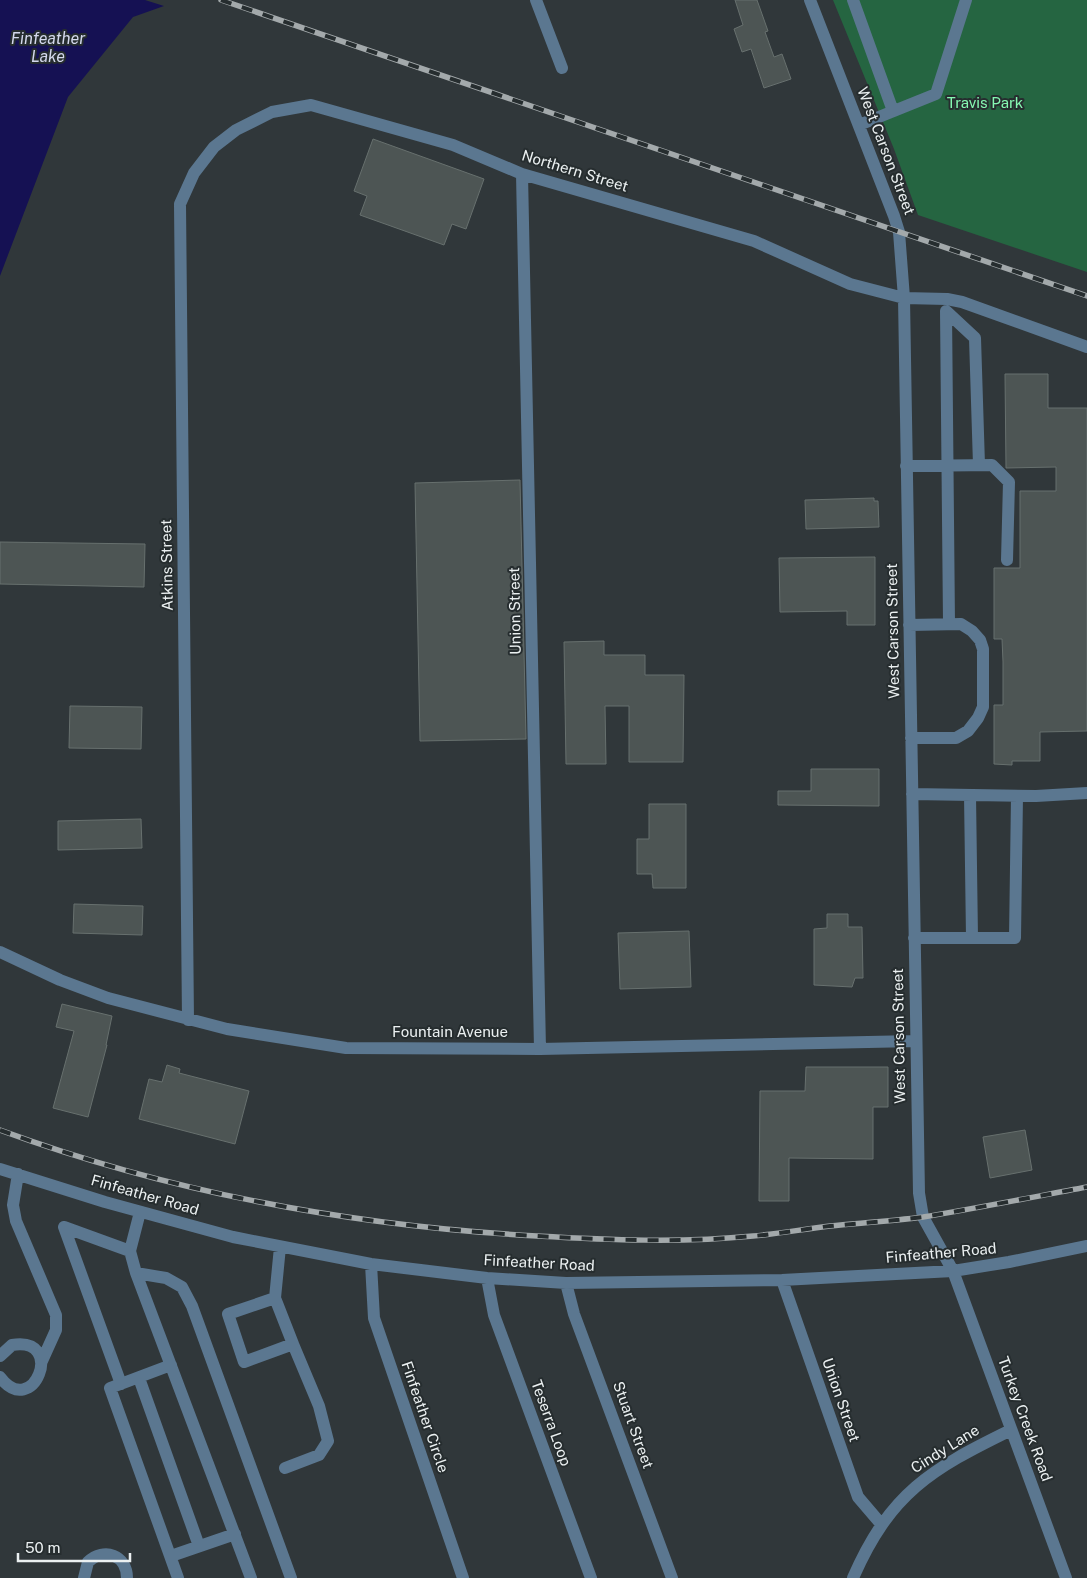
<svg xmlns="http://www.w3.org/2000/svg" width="1087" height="1578" viewBox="0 0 1087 1578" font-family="'Public Sans',sans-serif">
	<rect width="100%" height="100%" fill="#30373a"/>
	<!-- green -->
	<path fill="#256541" d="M833,0H1087V272L918,215L894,149Z"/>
	<!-- water -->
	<path fill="#151153" d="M0,0H145L164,6L133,17L68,97L0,276Z"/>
	<!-- building -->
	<path fill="#4d5554" stroke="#67706e" d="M735,0H757L768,31L765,32L774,57L782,54L791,79L764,88L751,49L742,52L734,29L743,25Z
		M373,139L484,179L466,229L452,224L444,245L360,215L367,196L354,191Z
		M1005,374H1048V408H1087V731L1040,732V761H1012V765L994,764V705H1003V662L1002,639H994V568H1020V491H1056V467L1006,468Z
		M520,480L526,739L420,741L415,483Z
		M874,498V501H878L879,527L806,529L805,500Z
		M0,542L145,544L144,587L0,584Z
		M875,557V625H847V611L780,612L779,558Z
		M604,641V655H645V675H684L683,762H629V706H605L606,764H566L564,642Z
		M70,706L142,707L141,749L69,748Z
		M811,769H879V806L778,805V791H811Z
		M649,804H686V888H653L652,874H637V839H649Z
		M141,819L142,848L58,850V821Z
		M74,904L143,906L142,935L73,933Z
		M827,914H848V927H862L863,978H855L852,987L814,985V929L827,928Z
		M689,931L691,987L620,989L618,933Z
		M62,1004L112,1016L106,1045H107L88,1117L53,1108L74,1031L56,1027Z
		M167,1065L180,1069L179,1073L249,1091L235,1144L139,1119L149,1079L162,1082Z
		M806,1067H888V1107H873V1159L789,1158V1201H759L760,1091H805Z
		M1025,1130L1032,1170L990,1178L983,1137Z"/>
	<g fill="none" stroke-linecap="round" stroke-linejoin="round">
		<!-- minor -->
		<path stroke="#5b7790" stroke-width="12" d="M536,0L562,68
			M810,0L894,216L899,232L904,298L919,1193L923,1217L953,1271L1066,1578
			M853,0L893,111
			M859,125L936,94L966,0
			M522,174L540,1049
			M906,466L992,465L1009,482L1007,560
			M949,623L946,311L975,338L979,465
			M909,625L961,624L972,631L980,640L983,649V707L978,718L968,731L956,738H911
			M912,794L1036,796L1087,793
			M970,795L972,938
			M914,938H1015L1017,796
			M0,952L60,980L108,998L227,1029L346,1048L540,1049L915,1041
			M188,1020L180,204L194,173L214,147L236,130L272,112L311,105L453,145L522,174L754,241L850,284L904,298L947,299L962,302L1087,347
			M0,1169L105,1202L233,1237L371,1264L487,1278L566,1283L782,1280L953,1271L1009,1262L1087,1246
			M18,1174L13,1205L16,1221L56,1315V1330L42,1361
			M140,1212L130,1251L136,1273L251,1578
			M64,1227L121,1384
			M64,1227L130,1251
			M371,1264L374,1318L463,1578
			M136,1273L166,1278L182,1287L192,1306L291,1578
			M487,1278L494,1315L591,1578
			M782,1280L858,1497L881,1524
			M566,1283L574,1314L672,1578
			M275,1298L293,1344L244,1362L228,1314L275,1298L280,1247
			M0,1356L12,1345C67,1336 33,1421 0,1377
			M171,1365L110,1388L178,1578
			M139,1378L199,1546
			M285,1468L319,1455L328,1441L319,1406L293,1344
			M171,1556L235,1534
			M84,1578L88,1562C104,1547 127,1555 127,1578
			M853,1578C890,1493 931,1469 1011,1430"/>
		<defs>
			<path id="rail" d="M221,0L1087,296
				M0,1130C172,1193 354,1226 537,1236C608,1240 681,1243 753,1236C778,1234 804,1229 830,1226C861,1223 892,1221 923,1217C978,1208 1033,1197 1087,1187"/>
		</defs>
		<!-- rail casing -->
		<use href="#rail" stroke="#a3a9ab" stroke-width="5.5"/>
		<!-- rail -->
		<use href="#rail" stroke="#262d2f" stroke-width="4" stroke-dasharray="11" stroke-linecap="butt"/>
	</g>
	<g text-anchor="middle" stroke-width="4" stroke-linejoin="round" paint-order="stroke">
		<!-- park labels -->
		<g font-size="15" fill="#86f8b2" stroke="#262d2f">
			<text x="985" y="108">Travis Park</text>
		</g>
		<!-- street labels -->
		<g font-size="15" fill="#ebf0f1" stroke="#262d2f">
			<text transform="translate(886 151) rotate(69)" y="5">West Carson Street</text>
			<text transform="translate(575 171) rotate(17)" y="5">Northern Street</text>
			<text transform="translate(167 565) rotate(-91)" y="5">Atkins Street</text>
			<text transform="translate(515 611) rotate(-91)" y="5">Union Street</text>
			<text transform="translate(893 631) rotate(-91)" y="5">West Carson Street</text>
			<text x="450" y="1037">Fountain Avenue</text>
			<text transform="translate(899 1036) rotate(-91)" y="5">West Carson Street</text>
			<text transform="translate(145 1195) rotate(16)" y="5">Finfeather Road</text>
			<text transform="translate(941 1253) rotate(-5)" y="5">Finfeather Road</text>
			<text transform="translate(539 1263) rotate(3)" y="5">Finfeather Road</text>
			<text transform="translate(841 1400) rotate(71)" y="5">Union Street</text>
			<text transform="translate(425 1417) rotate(71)" y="5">Finfeather Circle</text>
			<text transform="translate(1025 1419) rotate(70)" y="5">Turkey Creek Road</text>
			<text transform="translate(551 1423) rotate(70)" y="5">Teserra Loop</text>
			<text transform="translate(633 1425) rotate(70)" y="5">Stuart Street</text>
			<text transform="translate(945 1449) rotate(-32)" y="5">Cindy Lane</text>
		</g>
		<!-- water labels -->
		<g font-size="16" font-style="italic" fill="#d4d9ed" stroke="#262d2f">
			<text x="48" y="44">Finfeather<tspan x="48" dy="18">Lake</tspan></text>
		</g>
	</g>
	<!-- scale -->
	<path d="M18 1553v8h112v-8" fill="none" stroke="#ebf0f1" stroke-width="2.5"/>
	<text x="25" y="1553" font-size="15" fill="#ebf0f1" stroke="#262d2f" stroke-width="4" paint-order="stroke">50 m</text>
</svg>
